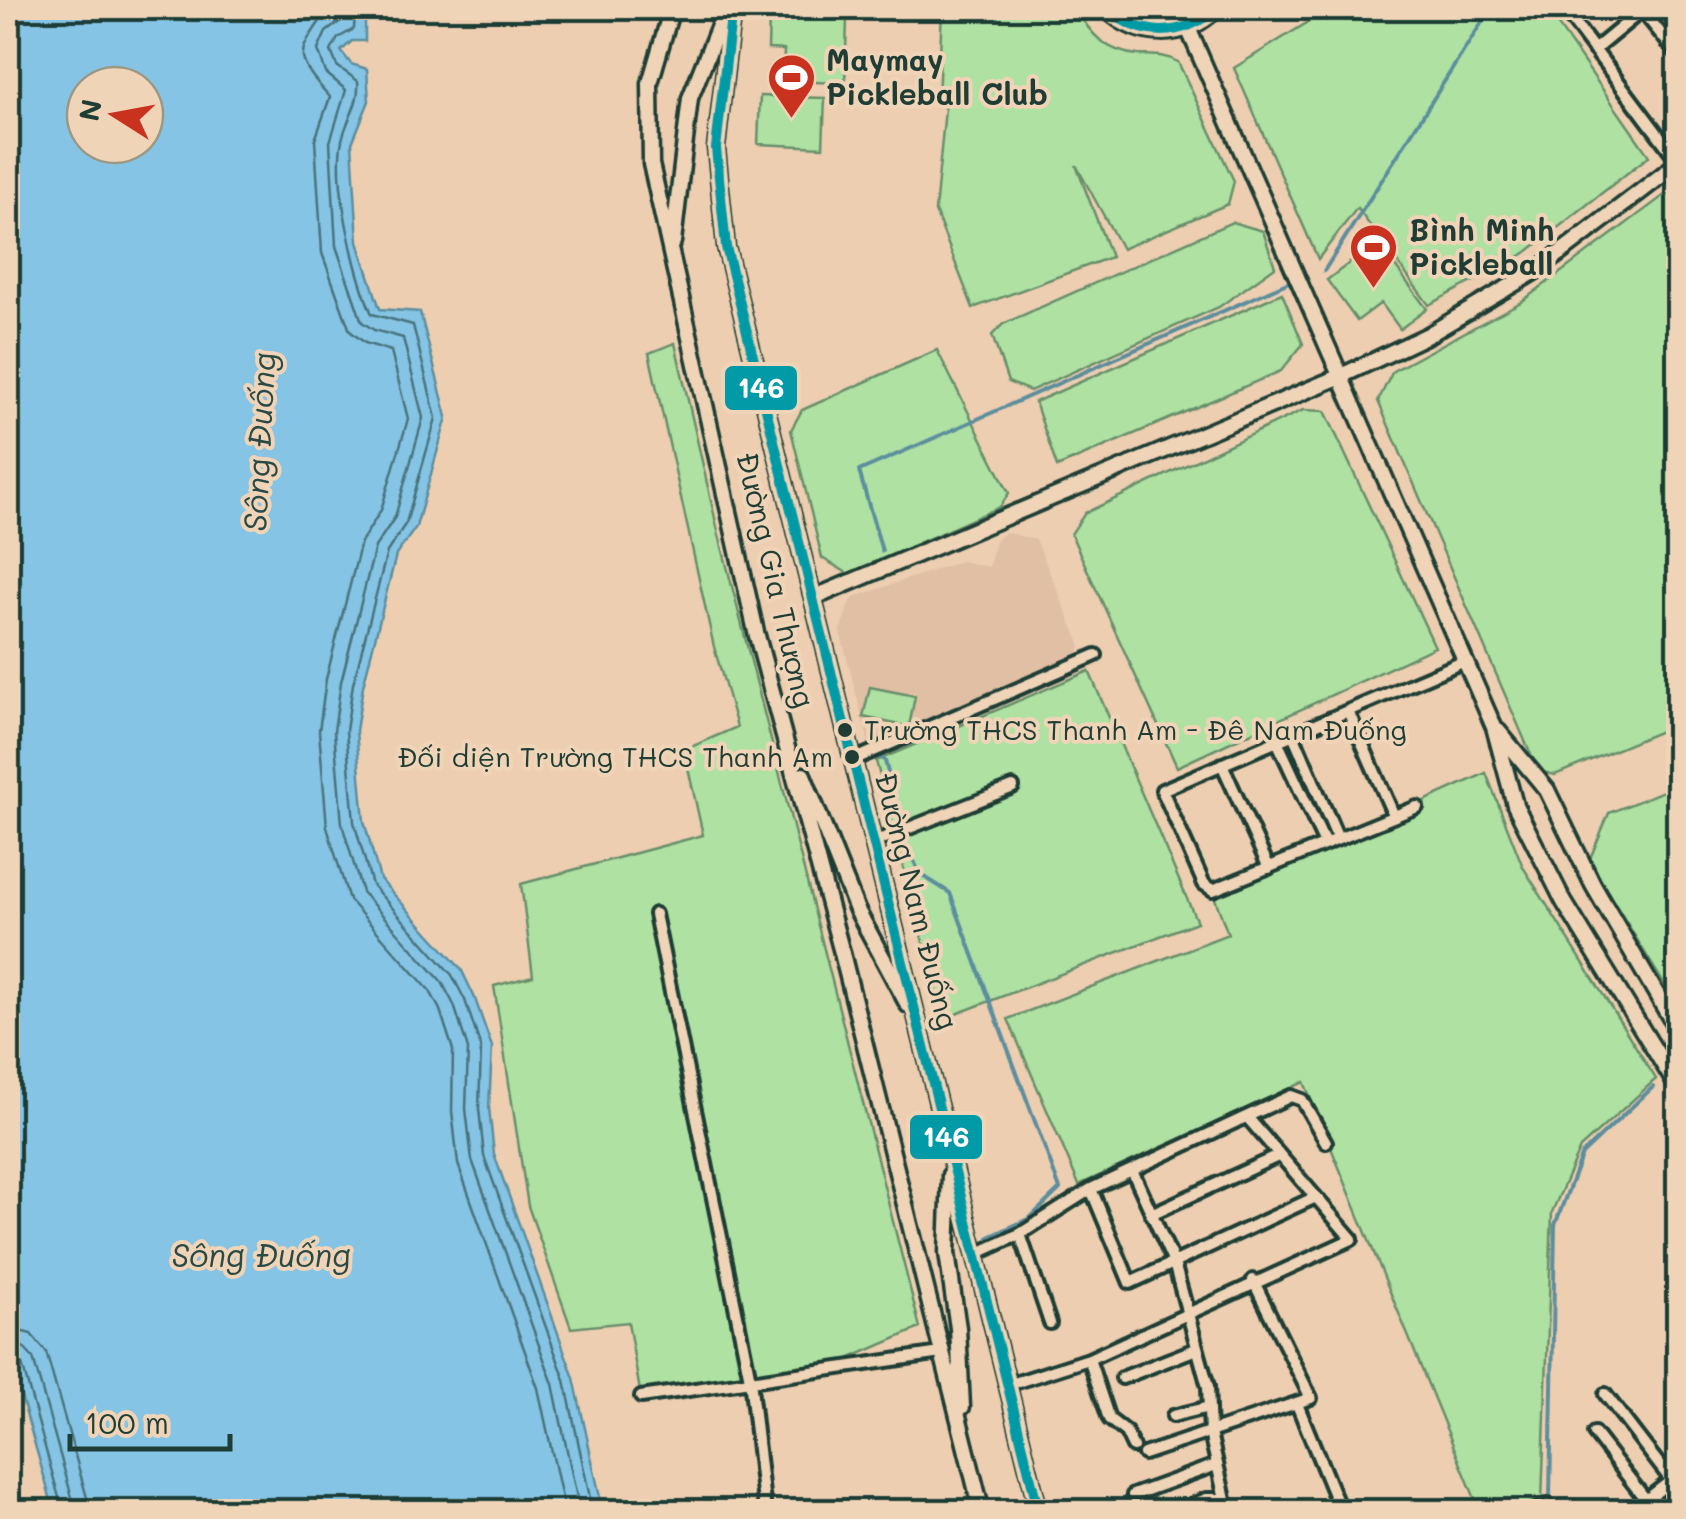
<svg xmlns="http://www.w3.org/2000/svg" width="1686" height="1519" viewBox="0 0 1686 1519" font-family="Mali,sans-serif">
	<rect width="100%" height="100%" fill="#eeceb1"/>
	<filter id="ink" filterUnits="userSpaceOnUse"><feTurbulence type="fractalNoise" baseFrequency=".01" numOctaves="2"/><feDisplacementMap in="SourceGraphic" scale="20" xChannelSelector="R" yChannelSelector="G"/><feConvolveMatrix kernelMatrix="1 2 1 2 8 2 1 2 1" color-interpolation-filters="sRGB"/></filter>
	<g filter="url(#ink)">
		<!-- built -->
		<path fill="#e0bfa4" d="M1005,532L1036,540L1081,646L1078,654L878,743L868,740L840,631L849,604L855,597L961,561L989,567L995,541Z"/>
		<!-- green -->
		<path fill="#afe1a2" stroke="#678f6b" stroke-width="2.5" d="M942,8H1075C1090,33 1105,52 1138,55C1153,56 1164,54 1178,62L1234,181L1228,204L1122,249L1076,165L1111,257L973,308L935,211L945,109L938,101Z
			M1125,8H1196L1163,19Z
			M1331,8H1546L1649,156L1527,252L1429,305L1357,208L1318,259L1234,68Z
			M769,16L847,19L845,83L783,81L784,50L768,49Z
			M760,96L825,98L823,147L758,144Z
			M1666,194L1678,197V724L1555,775L1538,771L1378,401L1393,371L1521,302Z
			M1232,222L1263,231L1275,267L1219,307L1030,391L1008,382L992,335L1003,324Z
			M1377,242L1427,309L1400,329L1381,303L1357,321L1327,280Z
			M1282,293L1303,344L1281,371L1057,467L1035,402Z
			M675,343L717,527L920,1328L832,1366L641,1397L628,1322L571,1328L528,1206L494,986L533,976L521,884L703,835L684,750L737,727L714,647L649,353Z
			M937,350L1009,493L1000,507L849,574L822,558L791,430L802,410Z
			M1303,410L1325,411L1435,647L1177,767L1071,534L1085,513Z
			M1089,671L1197,922L943,1019L876,761Z
			M870,687L915,696L909,727L863,717Z
			M1486,773L1523,867L1656,1079L1580,1148L1552,1212L1542,1501L1511,1511H1480L1304,1082L1079,1185L1008,1019L1228,934L1214,896Z
			M1678,785V1007L1589,861L1609,813Z"/>
		<!-- water -->
		<path fill="#85c4e5" stroke="#5c8e9e" stroke-width="2.5" fill-rule="evenodd" d="M8,8H365V41H352L341,51L351,64L367,69L369,101L352,143L358,242L380,309L420,312L447,417L416,527L396,555L363,686L356,731L364,821L380,879L461,969L474,996L492,1047L489,1108L494,1154L574,1378L603,1511H54L8,1351ZM85,85H145V145H85Z"/>
		<g fill="none" stroke-linecap="round" stroke-linejoin="round">
			<!-- shore -->
			<path stroke="#48737b" stroke-width="2.5" d="M328,8C302,53 287,50 330,97L315,140L322,253L350,331L365,343L391,351L408,419L381,510L361,542L326,679L319,731L327,827L349,900L430,991L440,1010L453,1050L452,1111L458,1164L538,1388L565,1512
				M343,8L342,20L326,32L318,50L326,73L346,90L330,142L336,246L362,322L374,330L403,338L423,418L395,517L375,547L341,682L334,731L342,824L362,892L442,982L454,1005L468,1049L466,1109L472,1160L553,1384L580,1512
				M355,8L354,29L338,38L331,51L337,66L358,81C360,104 347,118 342,140C333,182 355,275 372,314L413,325L436,418L406,523L387,552L353,684L346,731L354,822L372,885L452,975L465,1000L481,1048L479,1109L484,1156L565,1380L593,1512
				M8,1328L31,1334L46,1352L91,1512
				M8,1343L23,1347L33,1358L76,1512
				M8,1356L22,1364L63,1512"/>
			<!-- stream -->
			<path stroke="#5c8e9e" stroke-width="4" d="M1324,271L1491,8
				M882,551L859,471L1287,283
				M876,752L885,761L906,844L920,874L950,893L1060,1189L1030,1218L989,1237
				M1550,1498L1555,1225L1582,1154L1653,1087"/>
			<defs>
				<path id="street" d="M1563,8L1678,161
					M1640,8L1678,55
					M1594,50L1645,8
					M1348,711L1394,816
					M1293,734L1338,839
					M1277,741L1325,844
					M853,760L1096,655
					M1222,764L1269,868
					M1417,807L1213,890L1204,884L1162,790L1465,661
					M874,842L1013,787
					M655,914L750,1379L765,1512
					M1132,1170L1174,1263L1208,1387L1210,1433L1228,1512
					M1091,1189L1130,1283L1316,1197
					M1151,1214L1278,1156
					M1020,1234L1050,1323
					M974,1255L1020,1234L1091,1189L1291,1096L1302,1100L1326,1142
					M1089,1359L1109,1419L1126,1432L1133,1447
					M1122,1378L1196,1349
					M1008,1385L1089,1359L1352,1239L1247,1117
					M1605,1394L1678,1489
					M641,1397L941,1353
					M1297,1404L1341,1512
					M1173,1416L1209,1407
					M1594,1433L1646,1500L1672,1480
					M1144,1454L1311,1398L1253,1280
					M1663,1469L1678,1459
					M1133,1495L1216,1465
					M1176,1512L1206,1499H1224
					M1530,1512L1548,1505L1547,1512
					M1632,1512L1646,1500"/>
				<path id="secondary" d="M672,8L650,83L651,164L756,632L842,953L982,1512
					M732,8L716,148L726,247L1039,1512
					M1105,8C1138,40 1185,41 1217,8
					M1188,28L1494,727L1515,805L1564,902L1678,1088
					M673,242L690,98L726,8
					M813,598L1341,376L1428,335L1539,269L1678,163
					M1498,731L1547,790L1593,885L1678,1031
					M803,775L857,910L908,1005
					M950,1175L947,1253L958,1328L962,1407"/>
			</defs>
			<!-- street casing -->
			<use href="#street" stroke="#1f3d34" stroke-width="18"/>
			<!-- secondary casing -->
			<use href="#secondary" stroke="#1f3d34" stroke-width="21"/>
			<!-- street -->
			<use href="#street" stroke="#f0d4b7" stroke-width="10"/>
			<!-- secondary -->
			<use href="#secondary" stroke="#f0d4b7" stroke-width="14"/>
			<defs>
				<path id="bus-1" d="M732,8L716,148L726,247L1039,1512
					M1105,8C1142,38 1181,39 1217,8"/>
			</defs>
			<!-- bus-1 casing -->
			<use href="#bus-1" stroke="#f0d4b7" stroke-width="18"/>
			<!-- bus-1 -->
			<use href="#bus-1" stroke="#039aa7" stroke-width="10"/>
		</g>
	</g>
	<!-- icons -->
	<defs>
		<symbol id="stadium-pin" viewBox="-11 -11 22 30"><path d="M0 17L-7.5 6A9.5 9.5 0 1 1 7.5 6Z" fill="#c8321e" stroke="#f0d4b7"/><path d="M0-5a6.5 5 0 1 0 0 10a6.5 5 0 1 0 0-10ZM-3.5-1.8h7v3.6h-7Z" fill="#fff"/></symbol>
	</defs>
	<g fill-rule="evenodd">
		<use href="#stadium-pin" x="764" y="50" width="55" height="75"/>
		<use href="#stadium-pin" x="1346" y="220" width="55" height="75"/>
	</g>
	<!-- markers -->
	<g fill="#1f3d34" stroke="#f0d4b7" stroke-width="4">
		<circle cx="845" cy="730" r="9"/>
		<circle cx="852" cy="757" r="9"/>
	</g>
	<g text-anchor="middle" stroke-width="8" stroke-linejoin="round" paint-order="stroke">
		<!-- bus labels -->
		<g font-size="28" fill="#1f3d34" stroke="#f0d4b7" text-anchor="start">
			<text x="864" y="740">Trường THCS Thanh Am - Đê Nam Đuống</text>
			<text x="833" y="767" text-anchor="end">Đối diện Trường THCS Thanh Am</text>
		</g>
		<!-- poi labels -->
		<g font-size="30" font-weight="bold" fill="#1f3d34" stroke="#f0d4b7" text-anchor="start">
			<text x="826" y="71">Maymay<tspan x="826" dy="34">Pickleball Club</tspan></text>
			<text x="1409" y="241">Bình Minh<tspan x="1409" dy="34">Pickleball</tspan></text>
		</g>
		<!-- street labels -->
		<g font-size="30" fill="#1f3d34" stroke="#f0d4b7">
			<text transform="translate(775 580) rotate(77)" y="10">Đường Gia Thượng</text>
			<text transform="translate(916 901) rotate(76)" y="10">Đường Nam Đuống</text>
		</g>
		<!-- water labels -->
		<g font-size="32" font-style="italic" fill="#294a46" stroke="#f0d4b7">
			<text transform="translate(260 442) rotate(-87)" y="11">Sông Đuống</text>
			<text x="261" y="1267">Sông Đuống</text>
		</g>
	</g>
	<g stroke="#f0d4b7" stroke-width="4">
		<rect x="723" y="364" width="76" height="48" rx="10" fill="#039aa7"/>
		<rect x="908" y="1113" width="76" height="48" rx="10" fill="#039aa7"/>
	</g>
	<g font-size="28" text-anchor="middle" font-weight="bold" fill="#fff">
		<text x="761" y="398">146</text>
		<text x="946" y="1147">146</text>
	</g>
	<!-- margin -->
	<rect width="1686" height="1519" fill="none" stroke="#f0d4b7" stroke-width="40"/>
	<rect x="20" y="20" width="1646" height="1479" fill="none" stroke="#1f3d34" stroke-width="4" filter="url(#ink)"/>
	<!-- north arrow -->
	<g transform="translate(115 115) rotate(281)"><circle r="48" fill="#f0d4b7" stroke="#9c9883" stroke-width="2.5"/>
	<path d="M0-8L18 38L0 25L-18 38Z" fill="#c8321e"/>
	<text y="-15" font-size="28" font-weight="bold" text-anchor="middle" fill="#1f3d34">N</text>
	</g>
	<!-- scale -->
	<path d="M70 1434v15h160v-15" fill="none" stroke="#1f3d34" stroke-width="5"/>
	<text x="85" y="1434" font-size="30" fill="#1f3d34" stroke="#f0d4b7" stroke-width="8" paint-order="stroke">100 m</text>
</svg>
